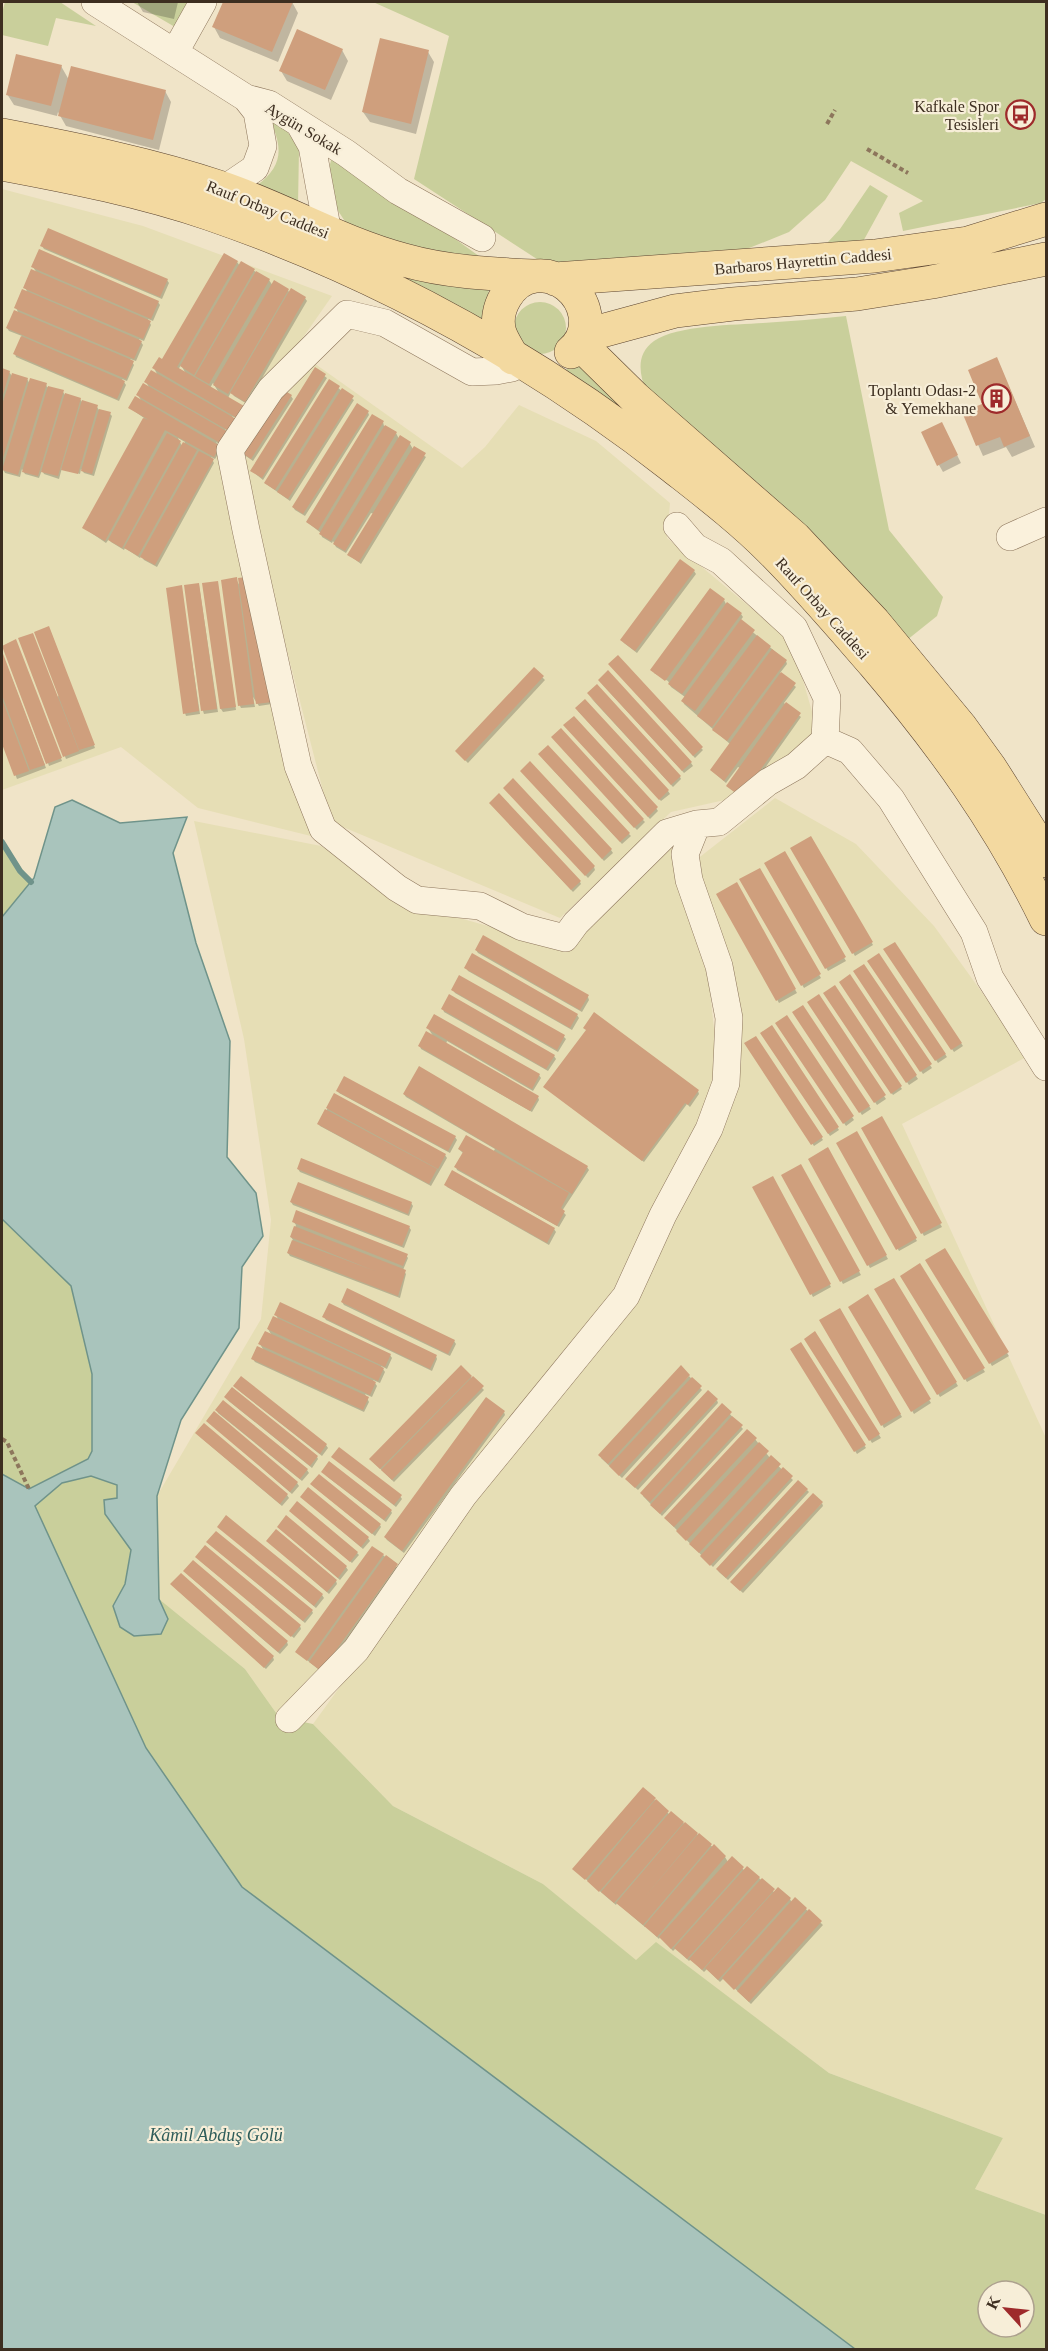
<svg xmlns="http://www.w3.org/2000/svg" width="1048" height="2351" viewBox="0 0 1048 2351" font-family="Georgia,serif">
	<rect width="100%" height="100%" fill="#f0e4c8"/>
	<!-- farmland -->
	<path fill="#e6deb5" d="M2,189L143,226L332,296L225,449L315,837L198,808L121,747L2,790Z
		M311,361L462,468L485,447L519,405L596,441L670,503L667,538L792,642L817,729L747,795L671,812L560,918L331,822L236,452Z
		M775,798L856,844L934,926L1028,1056L902,1124L1046,1438V2215L975,2189L1003,2138L829,2073L656,1943L636,1961L543,1884L393,1806L313,1724L535,1418L632,1302L737,1084L696,860Z
		M194,821L321,846L424,908L566,948L673,840L676,870L708,972L715,1039L713,1096L610,1296L355,1635L279,1717L245,1669L159,1599L157,1496L261,1319L271,1220L244,1039Z"/>
	<!-- green -->
	<path fill="#c9cf9b" fill-rule="evenodd" d="M5,2H60L96,26L56,18L48,46L2,35V13Z
		M132,2H192L175,27Z
		M373,2H1046V199L1041,203L903,231L899,213L923,201L851,161L825,200L789,232L727,257L543,263L414,179L449,36Z
		M269,118L285,128L299,149L298,205L256,186C284,166 283,147 269,118Z
		M332,157L415,210L490,264L432,256L346,223L335,206L327,175Z
		M74,162L489,287L486,325Z
		M870,185L888,196L860,247L837,249L828,242L840,229Z
		M514 328a26 26 0 1 1 52 0a26 26 0 1 1-52 0Z
		M846,316L889,530L943,597L937,616L907,640L829,552L766,490L646,391C639,373 636,354 654,341C677,325 735,325 763,323C791,321 819,319 846,316Z
		M577,363L658,434L564,371Z
		M2,839L31,882L2,917Z
		M2,1219L71,1286L92,1374V1451L88,1459L29,1489L2,1474Z
		M91,1476L117,1485V1498L104,1501L105,1514L131,1549L125,1584L113,1606L168,1619L159,1599L245,1669L279,1717L313,1724L393,1806L543,1884L636,1960L656,1942L829,2073L1003,2138L975,2189L1046,2215V2349H855L241,1887L146,1748L35,1509V1505L62,1483ZM988,2291H1024V2327H988Z"/>
	<!-- water -->
	<path fill="#a9c4bc" stroke="#6f938a" stroke-width="1.5" d="M72,800L120,823L187,817L173,853L196,943L230,1041L227,1157L256,1193L263,1236L242,1267L239,1328L181,1420L157,1496L159,1599L168,1619L161,1634L134,1636L120,1627L113,1606L125,1584L131,1550L105,1514L104,1500L117,1498V1485L91,1476L62,1483L35,1506L146,1748L242,1887L855,2349H2V1474L29,1489L88,1459L92,1451V1374L71,1286L2,1219V917L34,878L55,807Z"/>
	<!-- shadow -->
	<path fill="#0003" fill-rule="evenodd" d="M137,2H178L174,19L143,12Z
		M224,2H292L298,13L278,62L220,38L214,27Z
		M342,50L348,61L331,100L287,81L281,71Z
		M428,52L434,62L416,134L370,122L363,112Z
		M61,66L69,80L165,91L171,102L159,150L66,126L58,112L57,116L14,105L7,94Z
		M42,246L167,280L169,283L162,299L44,249Z
		M225,255L237,262L240,266L241,263L269,280L273,286L288,290L290,294L305,298L307,301L247,404L234,396L231,392L228,398L239,420L232,416L237,423L231,433L225,429L229,436L223,446L216,442L221,450L215,459L211,457L214,463L157,567L144,560L141,556L140,558L125,548L124,550L111,542L109,539L106,543L84,528L144,418L130,408L142,402L138,395L150,389L146,382L158,376L154,368L163,361ZM181,365L186,374L178,370ZM213,383L219,393L210,388ZM178,438L185,442L182,446Z
		M33,267L158,302L160,305L153,321L148,319L151,325L144,341L139,339L143,345L136,361L130,359L134,365L127,381L122,379L126,385L119,401L16,357L15,354L22,336L9,331L7,328L19,314L16,308L28,294L25,287L37,273Z
		M997,359L1035,447L1012,457L1006,447L983,456L964,413L984,404Z
		M2,369L9,372L12,376L27,379L30,384H46L47,387L63,392L65,395L80,399L82,402L97,407L99,410L110,414L112,416L94,476L84,473L81,469L80,474L62,468L59,479L44,474L42,470L39,478L25,474L22,469L20,477L5,473L2,467V470Z
		M315,369L327,378L263,480L252,471Z
		M329,381L354,400L290,501L265,483Z
		M291,396L293,399L253,461L243,454Z
		M368,412L369,415L305,516L295,510L293,507Z
		M383,422L384,426L396,433L399,439L400,437L410,444L413,449L426,457L361,564L349,555L374,514L371,513L346,553L336,547L333,541L332,543L322,537L321,533L307,522Z
		M945,431L961,463L943,472L939,465Z
		M694,571L696,574L637,653L624,643L622,640Z
		M236,579L241,588L272,704L259,706L253,697L255,707L241,708L240,706Z
		M217,583L236,710L223,712L221,709Z
		M199,585L218,712L204,714L203,711Z
		M181,587L200,714L186,716L185,713Z
		M724,600L727,606L741,614L743,617L740,621L786,661L787,664L780,673L796,687L784,703L801,717L743,799L728,786L740,768L738,767L726,783L711,770L730,744L684,704L683,701L685,697L671,687L668,681L654,673Z
		M50,630L95,748L66,759L20,639L57,697L60,695Z
		M17,644L62,761L49,766L48,763Z
		M2,653L46,768L17,779L2,739Z
		M612,667L701,748L703,750L695,758Z
		M534,669L545,680L468,763L459,754Z
		M601,683L691,763L693,766L684,773Z
		M590,697L680,777L681,779L673,787Z
		M585,701L668,791L670,794L661,801L578,711Z
		M567,728L656,808L658,811L650,819Z
		M555,740L643,820L645,822L637,830Z
		M542,758L629,834L631,836L622,844Z
		M530,764L611,850L613,853L604,861L524,774Z
		M507,791L594,867L595,870L588,878Z
		M493,806L580,882L581,884L573,892Z
		M810,838L873,945L855,956L792,849Z
		M784,853L846,961L828,971L766,864Z
		M759,870L821,978L804,988L741,880Z
		M736,884L797,993L779,1003L718,894Z
		M894,944L963,1046L954,1052L885,950Z
		M476,950L588,997L589,1000L582,1012L478,953Z
		M879,955L947,1057L938,1063L869,961Z
		M864,966L932,1068L923,1074L855,972Z
		M466,968L577,1015L579,1018L572,1030L468,971Z
		M850,976L918,1079L909,1085L840,982Z
		M834,987L902,1089L893,1095L825,993Z
		M453,990L564,1037L566,1039L558,1052L455,993Z
		M818,996L886,1099L877,1105L809,1003Z
		M803,1007L871,1109L862,1115L794,1013Z
		M443,1009L554,1056L556,1059L548,1071L444,1012Z
		M786,1017L854,1120L846,1126L777,1023Z
		M428,1028L539,1075L541,1078L533,1091L447,1041L446,1044L538,1097L539,1100L532,1112L421,1049L420,1046L433,1036Z
		M771,1028L839,1130L830,1136L762,1034Z
		M587,1031L698,1091L699,1094L690,1107L687,1104L644,1162L545,1087Z
		M755,1038L823,1140L814,1146L746,1044Z
		M420,1068L587,1167L589,1170L562,1211L566,1215L559,1227L457,1170L456,1167L464,1154L459,1149L493,1152L495,1149L406,1097L404,1094Z
		M338,1091L455,1137L457,1140L450,1153L339,1093Z
		M335,1095L445,1155L447,1158L431,1186L320,1126L319,1124Z
		M881,1118L942,1227L924,1236L863,1128Z
		M856,1133L917,1241L899,1251L838,1143Z
		M828,1150L888,1259L870,1268L810,1160Z
		M801,1166L861,1275L843,1284L783,1176Z
		M298,1169L411,1203L413,1206L409,1216L300,1172Z
		M772,1178L831,1287L813,1297L754,1187Z
		M446,1185L554,1229L556,1232L549,1245L447,1187Z
		M291,1202L409,1227L411,1230L404,1248L293,1205Z
		M293,1221L406,1255L408,1258L403,1270L406,1274L400,1298L290,1256L288,1253L293,1240L291,1237L296,1225Z
		M944,1250L1009,1356L992,1366L927,1261Z
		M920,1265L985,1372L967,1382L902,1276Z
		M894,1280L958,1386L940,1397L876,1290Z
		M867,1297L931,1403L914,1414L850,1307Z
		M342,1302L454,1341L456,1344L450,1356L344,1305Z
		M839,1310L902,1417L884,1428L821,1320Z
		M276,1315L390,1355L392,1358L387,1369L381,1366L385,1372L380,1383L373,1380L377,1386L372,1397L365,1394L369,1402L364,1412L255,1362L253,1359L264,1351L260,1344L272,1336L268,1329L279,1321Z
		M324,1317L436,1356L437,1359L432,1371L326,1320Z
		M815,1333L881,1438L872,1443L806,1339Z
		M801,1344L866,1448L857,1454L792,1350Z
		M461,1367L484,1390L394,1482L373,1462Z
		M689,1376L702,1390L622,1478L601,1458Z
		M237,1389L326,1445L328,1448L322,1456Z
		M225,1398L317,1457L318,1459L312,1468Z
		M717,1400L718,1403L638,1490L629,1482Z
		M223,1402L307,1470L309,1473L302,1481L218,1413L217,1410Z
		M722,1405L743,1429L662,1516L643,1496Z
		M504,1412L505,1415L404,1553L387,1540L385,1537Z
		M208,1421L297,1483L299,1486L292,1494Z
		M199,1436L287,1495L289,1498L282,1506Z
		M755,1439L770,1458L793,1480L713,1567L668,1521Z
		M333,1457L400,1496L402,1499L396,1507Z
		M325,1475L391,1511L392,1513L386,1522Z
		M312,1485L380,1525L381,1527L375,1536Z
		M807,1490L809,1492L728,1580L719,1572L717,1569Z
		M302,1497L368,1538L370,1541L363,1549Z
		M822,1503L823,1506L743,1593L734,1585Z
		M291,1511L357,1553L359,1555L352,1563Z
		M219,1527L322,1595L324,1598L316,1608Z
		M278,1527L346,1567L348,1570L340,1580Z
		M268,1541L336,1581L337,1584L329,1594Z
		M208,1543L312,1611L313,1613L305,1623Z
		M383,1555L398,1568L323,1673L297,1652Z
		M199,1560L300,1626L301,1629L294,1638Z
		M187,1574L287,1642L288,1645L280,1654Z
		M174,1587L273,1657L274,1660L266,1669Z
		M643,1789L670,1815L671,1813L725,1857L728,1862L732,1858L745,1871L759,1878L775,1893L790,1899L792,1903L795,1899L823,1925L751,2004L724,1978L720,1982L707,1969L704,1972L691,1959L689,1961L676,1948L673,1951L660,1937L659,1939L646,1926L645,1927L617,1903L616,1905L574,1869Z"/>
	<g fill="none" stroke-linecap="round" stroke-linejoin="round">
		<!-- stream -->
		<path stroke="#6f938a" stroke-width="6" d="M2,842L20,871L31,882"/>
	</g>
	<!-- building -->
	<path fill="#cf9f7d" d="M223,2H293L272,52L212,27Z
		M297,29L343,49L325,90L279,71Z
		M380,38L429,50L411,124L362,112Z
		M16,54L62,65L51,106L6,95Z
		M71,66L166,90L153,140L58,116Z
		M48,228L168,279L160,297L40,246Z
		M39,249L159,301L151,319L31,267Z
		M224,253L238,261L177,367L244,406L237,418L152,368L159,357L162,359Z
		M241,261L255,269L194,375L180,366Z
		M31,269L151,321L143,339L23,288Z
		M256,271L270,279L209,384L195,376Z
		M274,280L289,289L228,394L213,385Z
		M291,288L306,297L245,402L230,393Z
		M22,289L142,341L134,359L14,308Z
		M14,310L134,361L126,379L6,328Z
		M21,336L125,381L117,399L13,354Z
		M997,357L1030,436L1004,447L1000,437L976,446L962,412L982,404L968,370Z
		M315,367L326,374L262,478L250,471Z
		M2,368L10,371L2,398Z
		M151,370L236,419L229,431L144,382Z
		M12,373L28,378L2,461V405Z
		M30,378L47,383L18,475L2,470Z
		M329,379L340,386L275,490L264,483Z
		M143,383L228,432L222,444L136,395Z
		M48,386L64,390L38,476L22,472Z
		M280,388L292,395L251,459L239,451Z
		M342,388L354,396L288,499L277,492Z
		M65,393L81,398L58,476L41,472Z
		M135,396L220,446L214,457L165,430L105,541L82,528L143,418L149,420L128,408Z
		M82,400L98,405L78,474L61,470Z
		M357,403L369,411L303,514L292,507Z
		M99,409L111,412L92,474L81,471Z
		M372,414L384,421L318,530L306,522Z
		M942,422L958,455L937,466L921,432Z
		M385,425L397,432L331,541L319,534Z
		M167,433L181,441L122,548L108,540Z
		M400,435L411,442L345,551L333,544Z
		M183,442L197,450L138,556L124,548Z
		M414,446L426,453L359,562L347,555Z
		M199,451L214,459L155,565L140,557Z
		M680,559L695,570L635,651L620,640Z
		M254,576L272,702L256,704L238,578Z
		M237,577L254,704L238,706L221,580Z
		M218,581L236,707L220,709L202,583Z
		M199,583L217,709L201,711L184,585Z
		M182,585L199,711L183,714L166,588Z
		M710,588L725,599L665,681L650,670Z
		M727,602L742,613L682,694L668,684Z
		M741,619L755,630L695,711L681,701Z
		M49,626L95,745L79,750L34,632Z
		M33,633L79,751L63,757L18,638Z
		M757,635L771,646L712,727L697,716Z
		M16,639L62,758L46,764L2,646Z
		M772,649L787,660L727,741L712,730Z
		M2,651L45,765L30,770L2,695Z
		M618,655L703,747L693,756L608,664Z
		M534,667L544,676L465,761L455,751Z
		M608,670L692,762L682,771L598,680Z
		M781,672L796,683L724,781L710,770Z
		M597,684L681,776L671,785L587,693Z
		M2,699L29,771L14,776L2,744Z
		M585,699L669,790L659,800L575,708Z
		M786,702L801,713L741,797L726,786Z
		M574,716L658,807L648,817L563,725Z
		M561,728L644,819L634,828L551,737Z
		M548,745L630,833L620,842L538,754Z
		M530,761L612,849L602,859L520,771Z
		M513,778L595,866L585,876L503,788Z
		M499,793L581,881L571,890L489,803Z
		M811,836L873,942L852,954L790,848Z
		M785,851L846,957L825,969L764,863Z
		M760,868L821,974L801,986L739,879Z
		M737,882L796,989L776,1001L716,894Z
		M483,935L589,995L580,1010L475,950Z
		M895,942L962,1043L951,1050L883,949Z
		M472,953L578,1014L570,1028L464,968Z
		M879,953L946,1054L935,1061L867,961Z
		M864,964L932,1064L920,1072L853,971Z
		M850,974L917,1075L906,1083L839,982Z
		M459,975L565,1035L557,1050L451,990Z
		M835,985L902,1086L891,1094L823,993Z
		M449,994L555,1055L546,1069L441,1009Z
		M819,994L886,1095L874,1103L807,1002Z
		M803,1005L870,1106L859,1113L792,1012Z
		M594,1012L699,1090L688,1105L685,1103L642,1161L543,1087L586,1030L583,1028Z
		M434,1014L540,1074L532,1089L426,1028Z
		M787,1015L854,1116L843,1124L775,1023Z
		M772,1025L839,1127L828,1134L760,1033Z
		M426,1031L539,1096L530,1111L418,1046Z
		M756,1036L823,1137L811,1145L744,1043Z
		M419,1066L588,1166L572,1194L403,1094Z
		M344,1076L456,1136L448,1151L336,1091Z
		M334,1093L446,1154L438,1169L326,1108Z
		M325,1109L437,1169L429,1184L317,1124Z
		M882,1116L942,1223L921,1234L861,1128Z
		M857,1131L917,1238L896,1250L836,1143Z
		M466,1135L569,1193L561,1208L565,1211L557,1226L454,1167L463,1152L458,1149Z
		M828,1147L887,1255L867,1266L808,1159Z
		M301,1158L412,1202L408,1214L297,1169Z
		M801,1164L860,1271L840,1282L781,1175Z
		M452,1170L555,1228L547,1243L444,1185Z
		M773,1176L831,1284L810,1295L752,1187Z
		M298,1182L410,1226L402,1246L290,1202Z
		M296,1210L408,1254L403,1266L292,1222Z
		M294,1226L406,1270L398,1296L287,1253L292,1240L375,1271L290,1237Z
		M945,1248L1009,1352L989,1364L925,1260Z
		M920,1263L985,1368L964,1380L900,1276Z
		M894,1278L957,1382L937,1395L874,1289Z
		M347,1288L455,1340L448,1354L341,1302Z
		M868,1294L931,1399L911,1412L848,1307Z
		M280,1302L391,1354L385,1367L274,1315Z
		M329,1303L437,1355L430,1369L322,1317Z
		M840,1308L901,1414L881,1426L819,1320Z
		M273,1316L384,1368L378,1381L267,1329Z
		M265,1331L376,1382L370,1395L258,1344Z
		M815,1331L880,1434L869,1441L804,1339Z
		M801,1342L866,1445L854,1452L790,1349Z
		M257,1346L369,1397L363,1410L251,1359Z
		M461,1365L472,1376L380,1469L369,1459Z
		M681,1365L690,1375L608,1464L598,1455Z
		M241,1376L327,1444L320,1454L233,1386Z
		M473,1376L484,1386L392,1480L381,1470Z
		M692,1377L702,1386L619,1476L609,1466Z
		M232,1387L318,1456L310,1466L224,1397Z
		M708,1390L718,1399L635,1488L625,1479Z
		M486,1397L505,1411L402,1551L384,1537Z
		M223,1400L308,1469L300,1479L215,1410Z
		M722,1403L732,1412L650,1502L640,1493Z
		M214,1411L298,1482L290,1492L206,1421Z
		M732,1416L743,1425L660,1514L650,1505Z
		M204,1423L288,1494L280,1504L195,1433Z
		M747,1429L757,1438L674,1527L664,1518Z
		M759,1442L769,1451L686,1541L676,1531Z
		M339,1447L402,1495L394,1505L331,1457Z
		M771,1455L781,1464L699,1553L689,1544Z
		M329,1461L392,1510L384,1520L321,1472Z
		M783,1467L793,1476L710,1566L700,1556Z
		M319,1474L381,1524L372,1534L310,1484Z
		M798,1480L808,1489L726,1578L716,1569Z
		M308,1487L369,1537L361,1547L300,1497Z
		M813,1493L823,1502L740,1591L730,1582Z
		M297,1501L358,1552L350,1562L289,1511Z
		M226,1515L323,1594L314,1606L217,1527Z
		M286,1515L347,1566L338,1578L277,1527Z
		M276,1529L337,1580L327,1592L266,1541Z
		M216,1531L313,1610L303,1621L206,1542Z
		M205,1545L301,1625L291,1637L195,1557Z
		M372,1546L384,1554L307,1661L295,1652Z
		M386,1555L398,1564L321,1671L309,1662Z
		M193,1560L288,1641L278,1652L183,1571Z
		M181,1573L274,1656L264,1668L170,1584Z
		M643,1787L656,1798L585,1880L572,1869Z
		M656,1799L669,1811L599,1892L587,1881Z
		M671,1811L684,1822L614,1903L601,1892Z
		M685,1822L698,1833L643,1899L699,1833L712,1844L643,1925L616,1903Z
		M714,1844L726,1856L657,1937L644,1926Z
		M732,1856L744,1867L671,1949L659,1937Z
		M747,1866L760,1877L687,1959L674,1948Z
		M762,1878L775,1889L702,1970L689,1959Z
		M778,1887L791,1898L718,1980L705,1968Z
		M795,1897L807,1908L734,1990L722,1978Z
		M809,1909L822,1921L749,2002L737,1991Z"/>
	<g fill="none" stroke-linecap="round" stroke-linejoin="round">
		<defs>
			<path id="minor" d="M95,2L246,98L269,104L346,153L398,191L482,238
				M175,52L203,2
				M299,123L312,146L328,233
				M224,189L255,168L263,146L257,112L246,98
				M522,362L512,368L496,371L472,372L385,323L347,314L271,389L230,450L246,530L298,766L323,829L397,888L417,900L480,906L522,927L565,938L576,923L667,833L697,824L719,822L768,782L796,766L825,740L850,751L891,799L974,932L990,978L1046,1067
				M677,526L695,547L721,561L794,628L827,698L825,740
				M1010,537L1046,521
				M289,1719L356,1650L463,1496L626,1296L663,1215L709,1129L726,1083L729,1018L719,966L689,880L685,854L697,824"/>
			<path id="major" d="M2,135C75,149 151,164 222,188C284,209 340,243 404,260C446,272 490,274 534,276
				M2,164C72,177 142,191 210,214C378,272 534,358 673,467C706,493 740,519 770,549C807,586 840,625 874,664C943,745 999,823 1046,919
				M555,279L875,256L968,243L1046,219
				M583,336L675,311L733,304L857,294L932,282L1046,259
				M579,343L635,398L795,538L874,622L960,726L991,769L1031,832L1046,861
				M513,358C509,350 503,342 500,333C493,310 510,279 535,276C559,273 581,292 585,315C587,329 582,343 571,352"/>
		</defs>
		<!-- minor casing -->
		<use href="#minor" stroke="#8d765c" stroke-width="28"/>
		<!-- major casing -->
		<use href="#major" stroke="#5b4430" stroke-width="34"/>
		<!-- path -->
		<path stroke="#8d765c" stroke-width="4" stroke-dasharray="4.5 3" stroke-linecap="butt" d="M827,124L835,110
			M867,149L908,173
			M2,1439L7,1442L29,1489"/>
		<!-- minor -->
		<use href="#minor" stroke="#faf1dc" stroke-width="27"/>
		<!-- major -->
		<use href="#major" stroke="#f3d9a0" stroke-width="33"/>
	</g>
	<!-- icons -->
	<defs>
		<symbol id="bus-ring" viewBox="-11 -11 22 22"><circle r="9.5" fill="#f7eed8" stroke="#9e2a2b" stroke-width="1.5"/><path d="M-5-6H5V4H4V6H2V4H-2V6H-4V4H-5ZM-3.5-4V0h7V-4ZM-3.5 1.2v1.5H-2V1.2ZM2 1.2v1.5H3.5V1.2Z" fill="#9e2a2b"/></symbol>
		<symbol id="building-ring" viewBox="-11 -11 22 22"><circle r="9.5" fill="#f7eed8" stroke="#9e2a2b" stroke-width="1.5"/><path d="M-4-6H4V6H1V3H-1V6H-4ZM-2.5-4.3h1.7v1.8h-1.7ZM.8-4.3h1.7v1.8H.8ZM-2.5-1h1.7V.8h-1.7ZM.8-1h1.7V.8H.8Z" fill="#9e2a2b"/></symbol>
	</defs>
	<g fill-rule="evenodd">
		<use href="#bus-ring" x="1004" y="98" width="33" height="33"/>
		<use href="#building-ring" x="980" y="382" width="33" height="33"/>
	</g>
	<g text-anchor="middle" stroke-width="4.5" stroke-linejoin="round" paint-order="stroke">
		<!-- poi labels -->
		<g font-size="16" fill="#3d2e20" stroke="#f7eed8" text-anchor="end">
			<text x="999" y="112">Kafkale Spor<tspan x="999" dy="18">Tesisleri</tspan></text>
			<text x="976" y="396">Toplantı Odası-2<tspan x="976" dy="18">&amp; Yemekhane</tspan></text>
		</g>
		<!-- street labels -->
		<g font-size="16" fill="#3d2e20" stroke="#f7eed8">
			<text transform="translate(304 128) rotate(31)" y="6">Aygün Sokak</text>
			<text transform="translate(268 209) rotate(22)" y="6">Rauf Orbay Caddesi</text>
			<text transform="translate(803 261) rotate(-5)" y="6">Barbaros Hayrettin Caddesi</text>
			<text transform="translate(823 608) rotate(48)" y="6">Rauf Orbay Caddesi</text>
		</g>
		<!-- water labels -->
		<g font-size="18" font-style="italic" fill="#2f5d5a" stroke="#f7eed8">
			<text x="216" y="2141">Kâmil Abduş Gölü</text>
		</g>
	</g>
	<!-- border -->
	<rect width="1048" height="2351" fill="none" stroke="#3d2e20" stroke-width="6"/>
	<!-- north arrow -->
	<g transform="translate(1006 2309) rotate(297)"><circle r="28" fill="#f7eed8" stroke="#ada18e" stroke-width="1.5"/>
	<path d="M0-4.5L10 22L0 15L-10 22Z" fill="#9e2a2b"/>
	<text y="-9" font-size="16" font-weight="bold" text-anchor="middle" fill="#3d2e20">K</text>
	</g>
</svg>
